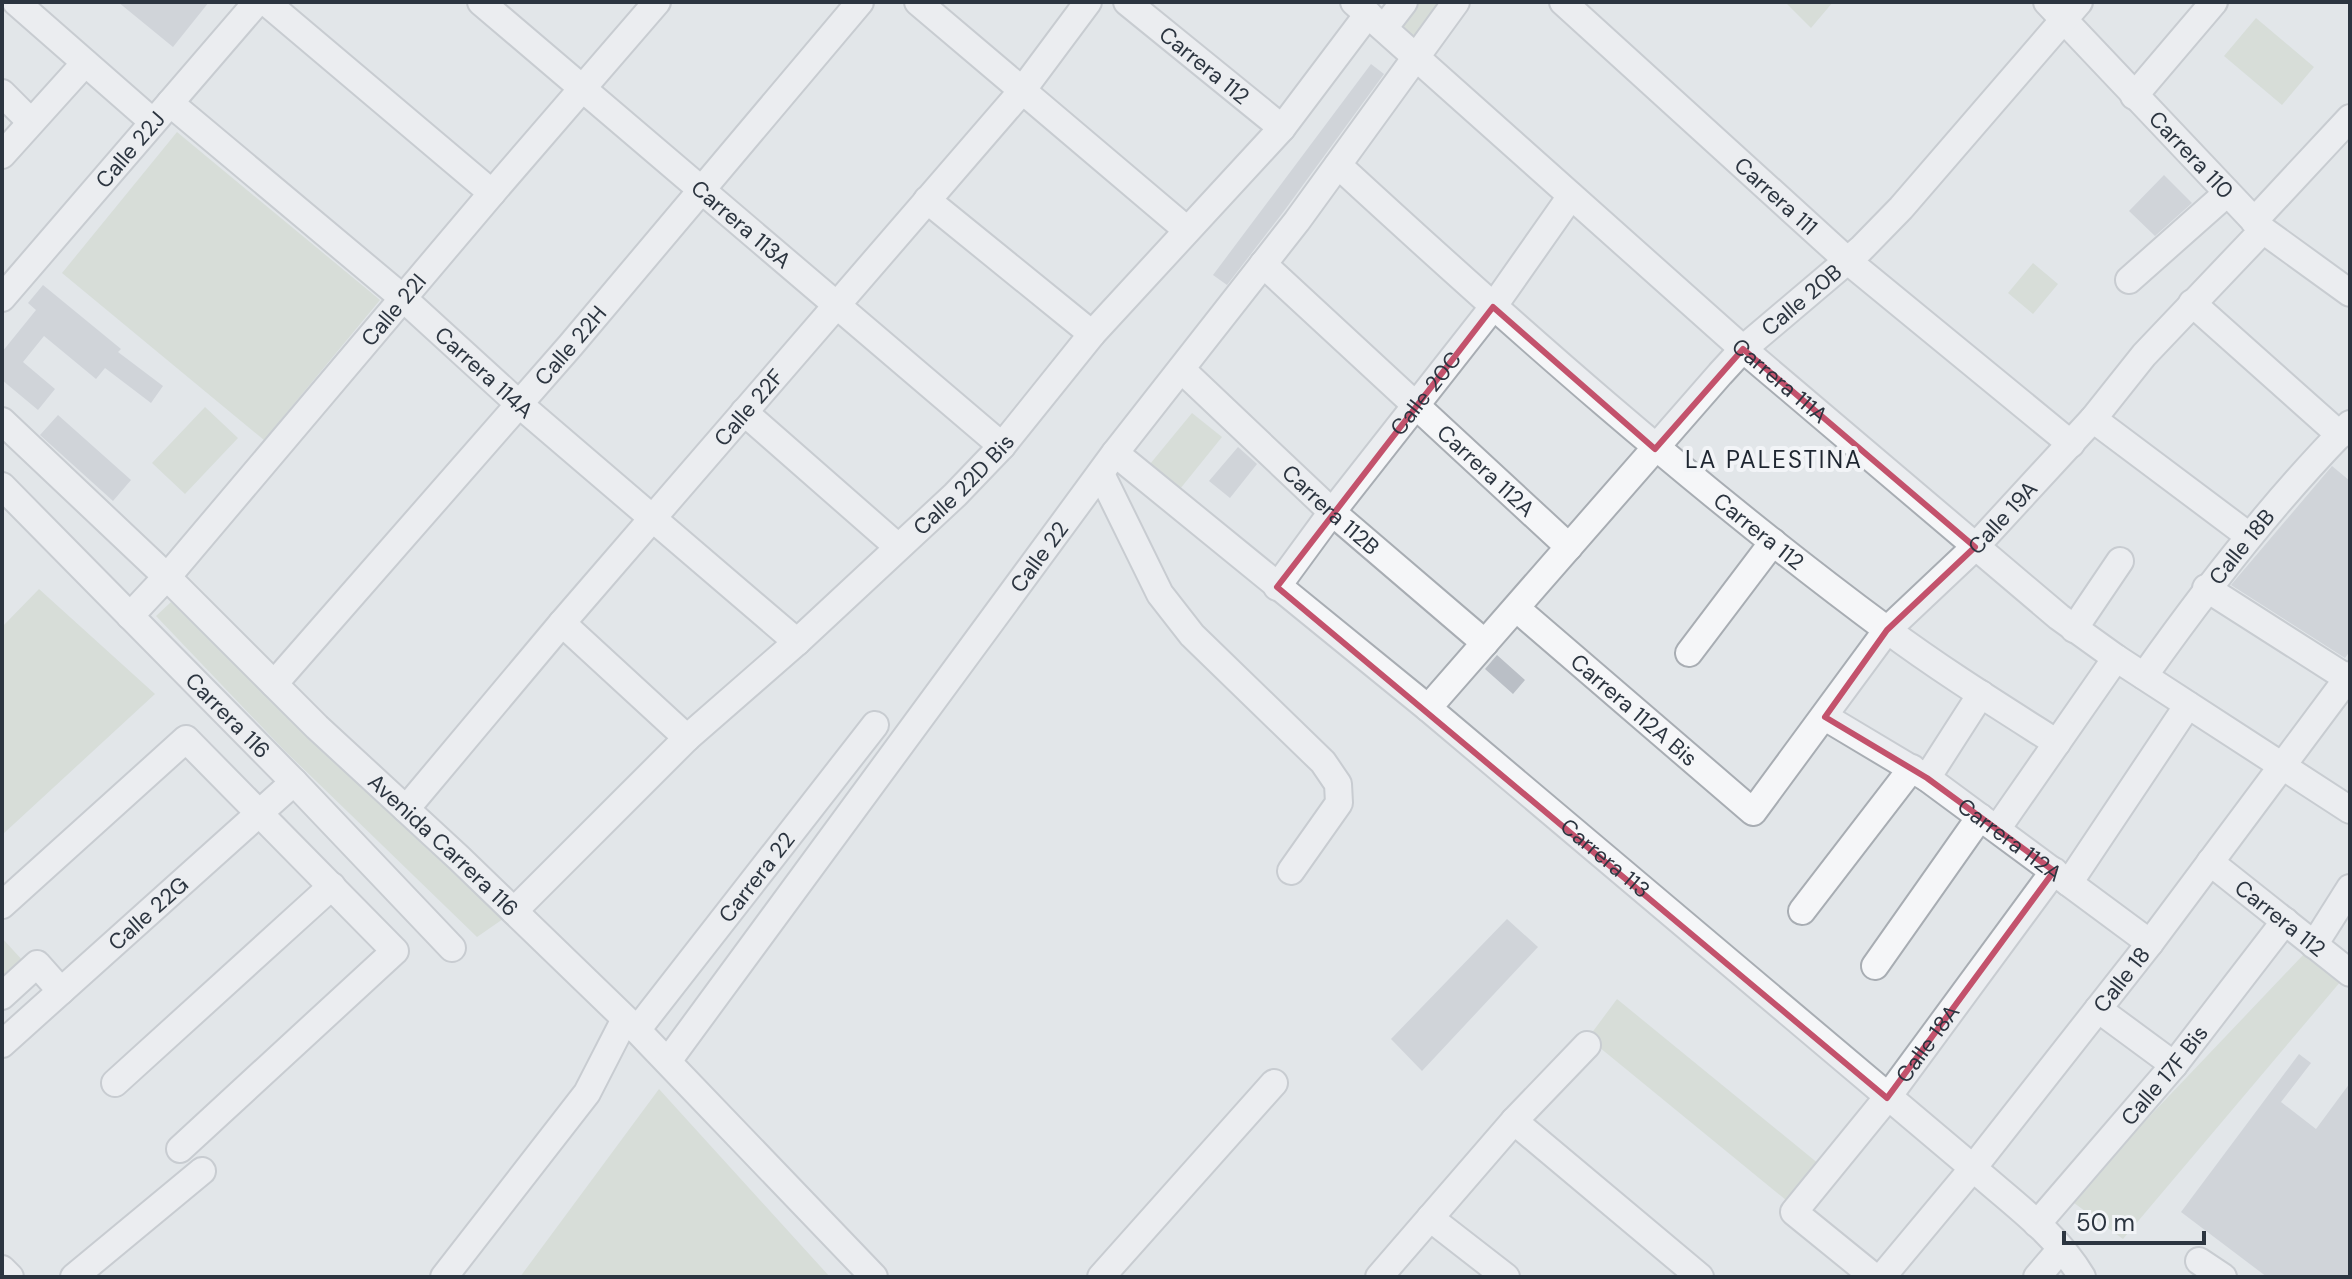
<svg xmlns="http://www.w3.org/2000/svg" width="2352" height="1279" viewBox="0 0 2352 1279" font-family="'DM Sans',sans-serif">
	<rect width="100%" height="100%" fill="#e2e6e9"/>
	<!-- green -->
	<path fill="#c9d3c4" d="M1415,2H1447L1417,40L1399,23Z
		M1785,2H1833L1811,28Z
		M2256,18L2314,67L2282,105L2224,56Z
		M177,132L380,300L264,440L62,273Z
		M2033,263L2058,284L2033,314L2008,293Z
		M205,407L238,438L185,494L152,463Z
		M1192,413L1222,437L1180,489L1150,464Z
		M39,589L155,694L2,835V627Z
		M171,602L503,919L477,937L285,751L156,616Z
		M2,938L24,962L2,982Z
		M2304,954L2341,981L2123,1239L2070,1200Z
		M1617,999L1825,1169L1792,1205L1588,1038Z
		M659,1089L830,1277H520Z"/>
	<!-- building -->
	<path fill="#babfc6" d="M118,2H209L173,47Z
		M1371,64L1384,74L1284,211L1227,285L1213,275Z
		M2164,175L2192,203L2155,236L2129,211Z
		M43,285L121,349L118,352L163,386L151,403L105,368L96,379L44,336L23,362L55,389L38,410L2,380V352L36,310L28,303Z
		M58,415L131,480L113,501L40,435Z
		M1238,447L1257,464L1230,498L1209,481Z
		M2332,466L2350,481V651L2345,658L2231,585Z
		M1497,655L1525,680L1513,694L1485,669Z
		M1507,919L1538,947L1422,1071L1391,1039Z
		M2299,1054L2311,1063L2281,1102L2316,1129L2350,1083V1277H2267L2181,1212Z"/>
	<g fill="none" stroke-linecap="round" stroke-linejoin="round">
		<defs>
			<g id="minor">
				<path d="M16,2L153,122"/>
				<path d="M266,2L492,193"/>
				<path id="s1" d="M481,2L1002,446"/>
				<path d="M918,2L1187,230"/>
				<path id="s2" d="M1127,2L1282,128"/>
				<path id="s3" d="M1354,2L1743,349L2059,617L2116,658L2350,810"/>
				<path id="s4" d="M1563,2L1848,261L2071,444"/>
				<path id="s5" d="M2047,2L2263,230L2350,293"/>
				<path d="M1384,28L1404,2"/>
				<path d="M2,93L31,122"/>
				<path d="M2134,96L2214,2"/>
				<path id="s6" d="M170,103L404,299L519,404L797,642"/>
				<path d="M2,155L85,63"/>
				<path id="s7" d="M1338,165C1514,327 1693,486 1886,629C1941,670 1999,706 2057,743"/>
				<path d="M927,200L1092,334"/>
				<path d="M2254,221L2350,118"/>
				<path id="s8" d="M1263,264L1569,547"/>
				<path d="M2129,280L2226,194"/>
				<path id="s9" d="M2,298L257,2"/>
				<path d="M2192,303L2340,435"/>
				<path id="s10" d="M1182,370L1332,512L1485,643"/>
				<path d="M744,412L898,547"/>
				<path d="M2093,419L2249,536"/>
				<path id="s11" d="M2,421L167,577L317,727L459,858L637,1030L874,1277"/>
				<path id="s12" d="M1115,453L1428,708L1973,1168C2010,1201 2056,1233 2082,1277"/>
				<path d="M1101,474L1160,594L1192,635L1323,762L1338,784L1339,803L1291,871"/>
				<path id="s13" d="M2,486L294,782L452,948"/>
				<path id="s14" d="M1277,587L1332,512L1493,307L1571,196"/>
				<path d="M2206,588L2347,678"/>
				<path id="s15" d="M1516,608L1753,812L1887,630L1975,547L2093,419L2144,355L2263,230"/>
				<path id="s16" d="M130,616L173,570L492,193L657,2"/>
				<path d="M562,623L687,738"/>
				<path d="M2074,629L2120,561"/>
				<path d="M1689,653L1773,542"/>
				<path id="s17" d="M2144,676C2207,587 2273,502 2350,424"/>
				<path id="s18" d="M274,684L570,346L860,2"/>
				<path id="s19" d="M1428,708L1720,374L1743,349L1861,249L1901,208L2079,2"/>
				<path id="s20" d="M1825,717L1927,778L2150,943"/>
				<path d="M1927,778L1981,694"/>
				<path id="s21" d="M406,809L562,623L1021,92L1088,2"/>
				<path d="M1997,829L2116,658"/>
				<path id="s22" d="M2210,862L2350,973"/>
				<path d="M2069,883L2188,705"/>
				<path d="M2,905L186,739L395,951L180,1149"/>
				<path id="s23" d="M514,911L687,738L797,642L955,495L1002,446L1092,334L1282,128L1368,14"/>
				<path d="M1802,911L1912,768"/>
				<path d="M2314,945L2350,888"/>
				<path d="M1875,966L1980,817"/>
				<path d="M2,996L37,964L61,991"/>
				<path d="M2098,1009L2174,1065"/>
				<path id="s24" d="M637,1030L875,725"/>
				<path id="s25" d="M2,1044L294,782"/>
				<path id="s26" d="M668,1061L1115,453L1297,221L1456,2"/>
				<path d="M115,1083L332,886"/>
				<path d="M1514,1121L1700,1277"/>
				<path d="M1430,1218L1506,1277"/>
				<path id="s27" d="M2037,1224L2174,1065L2285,921"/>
				<path d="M2199,1261L2223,1277"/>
				<path d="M2,1269L10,1277"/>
				<path d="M74,1277L202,1171"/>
				<path d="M444,1277L587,1093L625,1019"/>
				<path d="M1101,1277L1274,1083"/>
				<path d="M1379,1277L1514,1121L1587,1045"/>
				<path id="s28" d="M1874,1277L1794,1212L1887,1098L2054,871"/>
				<path id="s29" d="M1882,1277L1973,1168L2150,943L2350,675"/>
				<path d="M2037,1277L2061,1249"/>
			</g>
		</defs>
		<!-- minor casing -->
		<use href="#minor" stroke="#a8adb3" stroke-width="30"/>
		<!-- minor -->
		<use href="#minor" stroke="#f5f6f8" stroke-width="26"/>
	</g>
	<!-- marked area -->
	<path d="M0 0H2352V1279H0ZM1493,307L1655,449L1743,349L1975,547L1887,630L1825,717L1927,778L2054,871L1887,1098L1277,587Z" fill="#e2e6e9" fill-opacity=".55" fill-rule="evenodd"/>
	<path fill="none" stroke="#c3526c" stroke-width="6" stroke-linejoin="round" d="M1493,307L1655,449L1743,349L1975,547L1887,630L1825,717L1927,778L2054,871L1887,1098L1277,587Z"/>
	<g text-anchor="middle" stroke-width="8" stroke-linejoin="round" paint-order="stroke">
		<!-- street labels -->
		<g font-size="22" fill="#2c3540" stroke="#f2f4f7">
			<text dy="8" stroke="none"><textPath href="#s2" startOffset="100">Carrera 112</textPath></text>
			<text dy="8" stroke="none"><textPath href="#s9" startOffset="196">Calle 22J</textPath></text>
			<text dy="8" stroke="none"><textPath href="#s5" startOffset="210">Carrera 110</textPath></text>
			<text dy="8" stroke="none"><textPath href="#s4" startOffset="288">Carrera 111</textPath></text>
			<text dy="8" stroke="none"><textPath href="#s1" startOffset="342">Carrera 113A</textPath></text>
			<text dy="8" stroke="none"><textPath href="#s19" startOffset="554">Calle 20B</textPath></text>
			<text dy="8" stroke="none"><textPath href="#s16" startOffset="404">Calle 22I</textPath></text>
			<text dy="8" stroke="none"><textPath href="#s18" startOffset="450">Calle 22H</textPath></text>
			<text dy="8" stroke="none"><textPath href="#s6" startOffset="414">Carrera 114A</textPath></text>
			<text dy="8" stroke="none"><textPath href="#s3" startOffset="570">Carrera 111A</textPath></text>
			<text dy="8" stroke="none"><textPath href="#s14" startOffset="244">Calle 20C</textPath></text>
			<text dy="8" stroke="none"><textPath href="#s21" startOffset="528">Calle 22F</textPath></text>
			<text dy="8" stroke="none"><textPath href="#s8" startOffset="304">Carrera 112A</textPath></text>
			<text dy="8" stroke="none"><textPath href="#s23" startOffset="620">Calle 22D Bis</textPath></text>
			<text dy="8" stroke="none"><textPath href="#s10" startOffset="204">Carrera 112B</textPath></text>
			<text dy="8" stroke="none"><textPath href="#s15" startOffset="700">Calle 19A</textPath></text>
			<text dy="8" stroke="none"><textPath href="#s7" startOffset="558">Carrera 112</textPath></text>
			<text dy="8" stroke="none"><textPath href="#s17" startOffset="162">Calle 18B</textPath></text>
			<text dy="8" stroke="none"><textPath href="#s26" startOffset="626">Calle 22</textPath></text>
			<text dy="8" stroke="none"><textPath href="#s15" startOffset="156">Carrera 112A Bis</textPath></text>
			<text dy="8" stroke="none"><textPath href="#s13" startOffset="322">Carrera 116</textPath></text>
			<text dy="8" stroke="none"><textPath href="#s20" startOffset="222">Carrera 112A</textPath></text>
			<text dy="8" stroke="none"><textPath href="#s11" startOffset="612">Avenida Carrera 116</textPath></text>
			<text dy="8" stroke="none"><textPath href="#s12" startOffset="636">Carrera 113</textPath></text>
			<text dy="8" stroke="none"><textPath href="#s24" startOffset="194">Carrera 22</textPath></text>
			<text dy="8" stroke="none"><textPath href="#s25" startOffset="196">Calle 22G</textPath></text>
			<text dy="8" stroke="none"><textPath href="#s22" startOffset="90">Carrera 112</textPath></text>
			<text dy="8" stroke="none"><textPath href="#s29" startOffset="382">Calle 18</textPath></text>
			<text dy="8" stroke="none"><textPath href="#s28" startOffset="318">Calle 18A</textPath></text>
			<text dy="8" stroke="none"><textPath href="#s27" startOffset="196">Calle 17F Bis</textPath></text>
		</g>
		<!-- neighbourhood labels -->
		<g font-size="24" letter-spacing="2" fill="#1e2631" stroke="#f2f4f7">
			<text x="1774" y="468">LA PALESTINA</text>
		</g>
	</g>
	<!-- border -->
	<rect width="2352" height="1279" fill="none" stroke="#2c3540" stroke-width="8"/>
	<!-- scale -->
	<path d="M2064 1231v12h140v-12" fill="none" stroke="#2c3540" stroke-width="4"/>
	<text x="2076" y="1231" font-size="24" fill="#2c3540" stroke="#f2f4f7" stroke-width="6" paint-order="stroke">50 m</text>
</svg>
